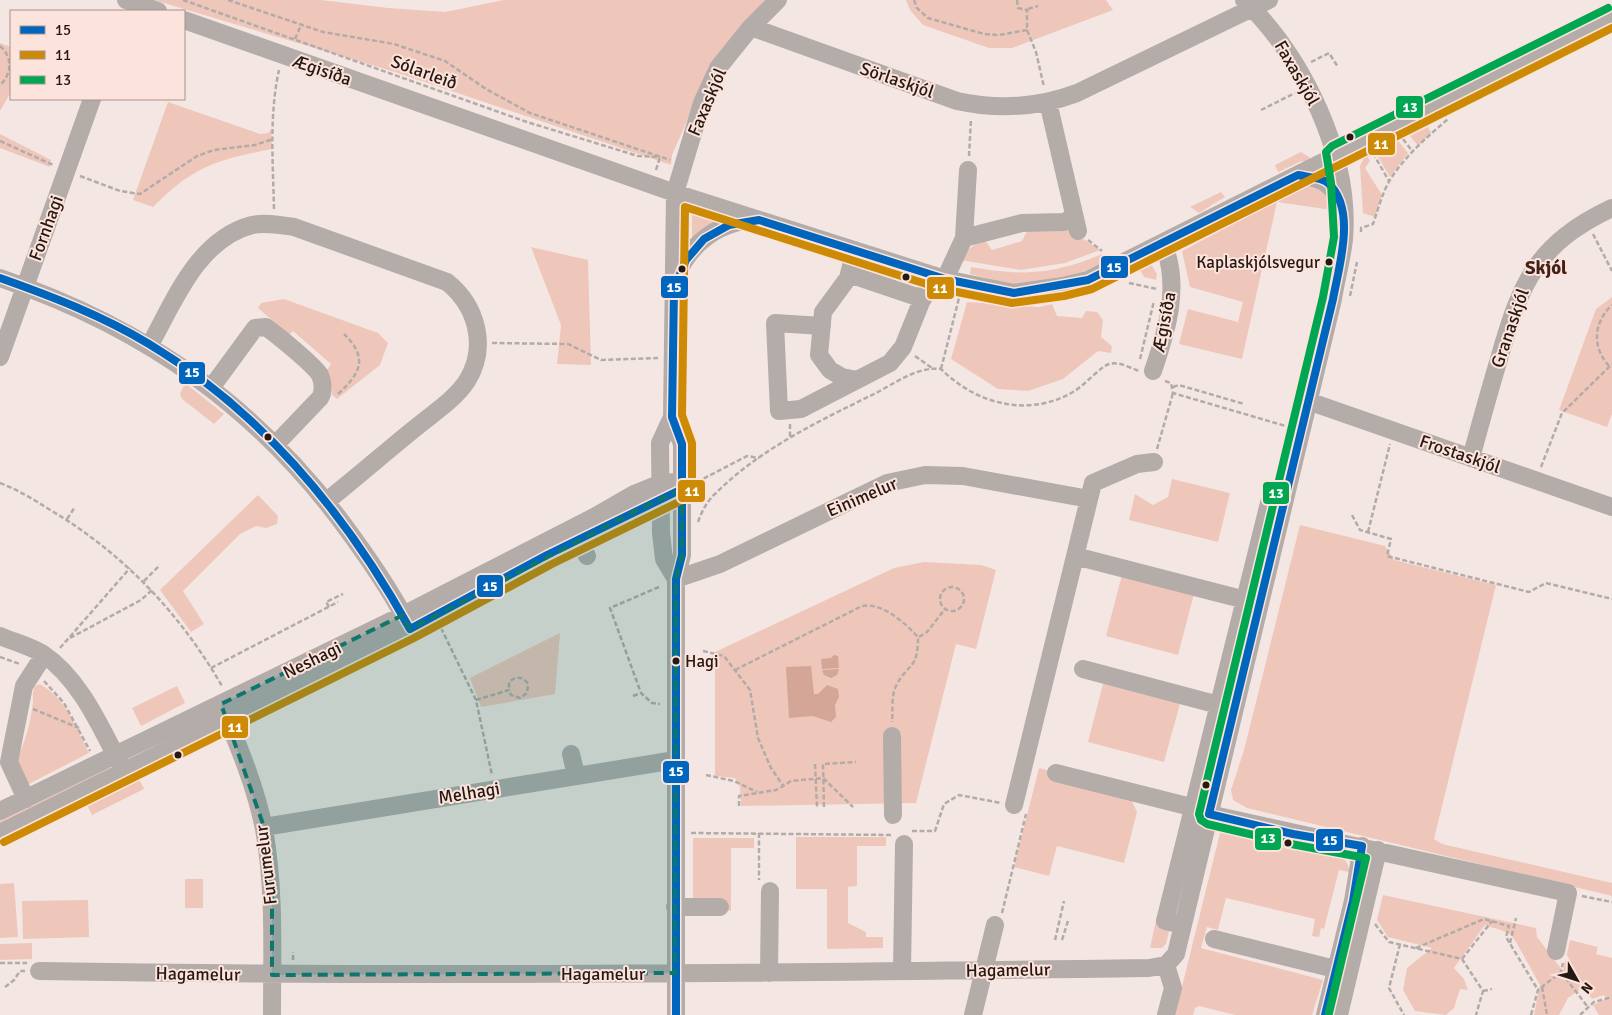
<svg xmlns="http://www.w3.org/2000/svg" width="1612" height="1015" viewBox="0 0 1612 1015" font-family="Signika,sans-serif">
	<rect width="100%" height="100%" fill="#f4e7e3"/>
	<!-- green -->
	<path fill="#efc7ba" d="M154,0H321L388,8L445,12L504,0H770L708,73L672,155L671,165L395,72Z
		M906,0H1106L1113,10L1012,48H989L923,25L910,10Z
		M0,43L11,47V92L0,111Z
		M168,102L260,134L268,133L271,129L272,149C216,160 194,166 153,207L133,200Z
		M1428,127L1431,133L1418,146L1410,136Z
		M0,134L51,160L50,167L0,148Z
		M1391,141L1399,142L1408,153L1390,177L1374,150Z
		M1301,152L1309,157L1311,161L1306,163L1302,161L1278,172L1275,165Z
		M1366,154L1370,161L1365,168L1382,195L1375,217L1363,213L1360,166Z
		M1303,187C1319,185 1330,194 1332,210L1277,202L1242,359L1179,344L1188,309L1238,322L1243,302L1190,287L1182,251Z
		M1221,192L1225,197L1199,213L1190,207Z
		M692,213L720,221L692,242Z
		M1067,228L1100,250L1065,263L1021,270L960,260L970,248L984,239L992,250L1022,241L1028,229Z
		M531,247L588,260L591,365L557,364L561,325Z
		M1102,254L1106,262C1077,276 1045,287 1012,284C998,282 984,277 970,274L971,267C1022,276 1053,275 1102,254Z
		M1151,264L1157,274L1156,280L1144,277L1140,270Z
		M1612,297V414L1607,427L1559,410L1596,309Z
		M284,299L378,333L388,343L380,365L337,399L332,395V387L327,383L325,373L331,364L293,331L289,335L258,308L261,303Z
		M967,302L1039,307L1052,304L1057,316L1082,318L1086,311L1097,312L1103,320L1101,337L1112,346L1111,353L1098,351L1063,379L1028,391L998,389L951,359Z
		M185,383L224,414L214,424L182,399L180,394Z
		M1172,479L1230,493L1218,542L1129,520L1135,494L1153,505L1168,497Z
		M258,495L278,516L277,524L266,528L256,526L240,534L183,591L204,624L191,632L160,590Z
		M1300,525L1385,546L1394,560L1496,585L1434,839L1442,844L1612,883V896L1247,808L1233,800L1231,790L1244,750Z
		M924,562L981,565L996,570L976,649L956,644L916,803L741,806L740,787L735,778L715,776V652L894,568Z
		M1123,571L1195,590L1178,655L1106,636Z
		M560,633L555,694L481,707L470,678Z
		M1104,680L1181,700L1164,762L1088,742Z
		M40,684C66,699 76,727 89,753L27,785L15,762C25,744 31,722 33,701C33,695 32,692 35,686Z
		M177,686L185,703L141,726L132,708Z
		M104,766L110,768L0,828V818Z
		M1039,768L1127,791L1137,812L1124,863L1057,846L1049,876L1014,867Z
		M138,777L144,789L92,815L86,803Z
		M1226,831L1344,859L1348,865L1350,872L1339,870L1324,929L1321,928L1319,937L1312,936L1315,919L1226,898L1218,930L1207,927L1201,948L1323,980L1312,1015H1235L1199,1006L1195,1008L1193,1015H1175L1220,833Z
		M796,837H886V846H857V886L848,887V923L866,932V937H883V948L827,949V889H796Z
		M693,838H754V848H731V911L693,903Z
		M185,879H203V908H185Z
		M14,883L18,937L0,938V884Z
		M1383,895L1536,928L1537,937L1563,971L1570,940L1598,947L1596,954L1612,958V1015H1599L1593,1005L1606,999L1604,995L1592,999L1584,987L1568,998L1559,1015H1534L1540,985C1535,977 1515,938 1511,935C1504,930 1493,928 1485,925L1454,968L1464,979L1468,990L1460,989L1454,1008L1446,1015L1415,1011L1403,990L1407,968L1432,948L1388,937L1377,920Z
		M88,900L89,937L23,939L22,901Z
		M1157,916L1172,919L1166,944L1162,948H1150Z
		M32,943V959L0,960V944Z"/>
	<!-- water -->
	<path fill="#d4a697" d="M834,655L838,656L839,668L822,669L821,659L831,658Z
		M811,666L814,694H818L827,685L838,689L839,697L835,705L836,717L831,722L813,716L789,718L786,667Z
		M839,669L837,675L831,678L824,675L822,670Z"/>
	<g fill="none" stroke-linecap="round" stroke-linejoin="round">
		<!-- path -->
		<path stroke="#b3aba8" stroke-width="2.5" stroke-dasharray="5 2.5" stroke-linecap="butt" d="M183,0L527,122L638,156L660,157
			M228,0L323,32L394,44L445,61L486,89L530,113L670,160
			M914,0L917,8L928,18L984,34L999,35L1027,30
			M1017,0L1018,8L1027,10V30L1036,52L1044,87
			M1028,9L1038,6
			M295,39L301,25
			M0,46C13,57 12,74 0,85
			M1311,62L1329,53L1338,67
			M1261,110L1295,93
			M1403,139L1413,152
			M0,141L53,165
			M1373,153L1389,181
			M969,156L971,119
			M656,170L660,157
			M80,176L120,191L140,194L197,156L214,150L255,145L273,139
			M274,209C273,163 269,115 279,70
			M1361,232V228L1373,224C1378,210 1382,193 1390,180C1405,156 1427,137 1448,119
			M1593,234L1612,271
			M1088,240L1102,251
			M1129,283L1157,289
			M1350,296L1357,262
			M492,343L568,344L601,360L658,358
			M915,356L932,368
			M1140,359L1154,301
			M1609,366C1592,347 1593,323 1612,305
			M941,369L959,298
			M1165,381L1171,383L1173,393L1289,427
			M1173,387L1179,385L1244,404
			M338,394C360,374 369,358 344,334
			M790,424V438
			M1157,449L1173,393
			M1541,467L1562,413L1612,364
			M697,482L747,456L759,458
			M0,483C16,489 33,499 47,508C122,552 179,612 222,686
			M1352,515L1360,530L1391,539L1387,556L1529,592L1546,583L1612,599
			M67,519L75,507
			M698,522C702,511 707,501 716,493C760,449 819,421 874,394C894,384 917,366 941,369C976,404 1028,418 1073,392C1084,386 1101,366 1109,364C1119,361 1130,368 1139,371
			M1368,532L1390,444
			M144,581L160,565
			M940 599a12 12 0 1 1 24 0a12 12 0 1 1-24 0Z
			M659,587L610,608L641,693L652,703L660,704
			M329,607L326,602L343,594
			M441,628L476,700L492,775
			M919,637L927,632L945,609
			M70,638L141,600L152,590
			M60,648L130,568
			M703,651L724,656L750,690L758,738L771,768L784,787
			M0,657L20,664
			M211,668L338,602
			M735,670L862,606C882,602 905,623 918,637C918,671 908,662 896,686C891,696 893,711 892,722
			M44,681L64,703L90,751
			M633,696L641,693
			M476,700L509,690L511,695L520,698L527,693L528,684C523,676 516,676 509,682V690
			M33,709L79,728
			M815,764L817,807
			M706,775L734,781L757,792
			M739,806V796L776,790L791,781L823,778L853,807
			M824,807L823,764L856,762
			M912,831H935L944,804L959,795L1001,803
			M691,833L892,835
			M759,833V880
			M1582,896L1612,902
			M1002,913L1026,814
			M1375,924L1389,942L1462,959L1483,991L1476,1015
			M1055,940L1064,901
			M1062,940L1068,921
			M1510,943L1516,918
			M1400,944L1389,988L1404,1015
			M1416,948L1484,919L1509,926L1506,937L1538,990
			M1462,959L1492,921
			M293,960V952
			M0,963H27
			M1561,972L1587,1006
			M5,987L14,980L20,971H25
			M1542,987L1547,1015
			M1483,991L1492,989
			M1531,1015L1538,990L1561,972L1563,963
			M1580,1015L1594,1002L1612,997"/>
		<!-- minor -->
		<path stroke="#b3aca9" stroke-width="18" d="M126,0L158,11
			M184,20L675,193L945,279L1014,293L1063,286L1088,280L1612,17
			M751,27L957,101C998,110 1037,108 1077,93L1269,0
			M1048,102L1078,231
			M1298,175C1323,179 1327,181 1342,201
			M964,238L1022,223L1064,222L1073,217
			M855,250L848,278L823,312L819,355L830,370L842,377L857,380L890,363L903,347L932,275
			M849,274L923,299
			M0,278C147,328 261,409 352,536C373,565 393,594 409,626
			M676,278C688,245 719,221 755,220
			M945,279L964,238L968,170
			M822,326L775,323L779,411L801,409L857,380
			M150,345C174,301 198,239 252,225C265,222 280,225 294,227L447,282C477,306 488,347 467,381C455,399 435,412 419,425C388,450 358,476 327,501
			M0,357L92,99
			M1153,371C1167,330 1181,286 1163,243
			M211,388L255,328L266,327C277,335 314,365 320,375C323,382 324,392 320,398L276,444
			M1308,401L1612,507
			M672,417L660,443L661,533L664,559L676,579
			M1471,458C1480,425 1489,392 1499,359C1521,282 1536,244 1612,208
			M579,539L587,556
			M1075,556L1257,603
			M676,579L720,564L887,483L925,475L963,476L1089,499
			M0,636C14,642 30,646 43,654C80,679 100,726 120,764
			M1083,669L1230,708
			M223,709C239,747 256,788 264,829C275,890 272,953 272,1015
			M892,736L893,815
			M571,754L576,775
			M1056,773L1203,810
			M26,799L9,762L24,686L44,655
			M1014,805L1093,483L1137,464L1154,462
			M0,811L403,615L594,517L634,494L661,483L677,482L682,484
			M1209,814L1568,893L1556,951
			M264,827L675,760
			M0,833L410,629L547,555L639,509L675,494L682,489
			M675,907H720
			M1183,925L1165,921L1271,495L1285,499
			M1214,939L1335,969
			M1166,965L1176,954L1333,299C1336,279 1342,259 1344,239C1351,155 1303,57 1244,0
			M1166,965L1173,988L1166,1015
			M39,971C409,977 779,973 1149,968L1166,965
			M902,971L904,844
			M769,973L770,891
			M676,1015V579L682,555V444L672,417L675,193L702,103L718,68L751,27L778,0
			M973,1015L995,925
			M1325,1015L1353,901L1362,846
			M1339,1015L1378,850"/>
		<defs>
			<path id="bus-1" d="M0,278C51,296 103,316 149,344C262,412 347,515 410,629L547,555L682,489
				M676,1015V579L682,555V444L672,417L674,288L686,260L704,239L729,225L759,220L945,279L1014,293L1088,280L1298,175C1307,177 1321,177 1328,183C1357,209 1339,266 1333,299L1209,814L1293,834L1362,846L1353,901L1325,1015"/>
			<path id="bus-2" d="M4,842L414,638L552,564L689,497L692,490V443L682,415L685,207L942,289L1012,303L1064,296L1092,289L1612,28"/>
			<path id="bus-3" d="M1329,1013L1366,858L1291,844L1207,824L1201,820L1199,814L1323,297L1334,237L1331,183L1326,152L1332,146L1608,8"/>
		</defs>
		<!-- bus-1 casing -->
		<use href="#bus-1" stroke="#fce3db" stroke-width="11"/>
		<!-- bus-2 casing -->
		<use href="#bus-2" stroke="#fce3db" stroke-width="11"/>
		<!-- bus-3 casing -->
		<use href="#bus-3" stroke="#fce3db" stroke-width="11"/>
		<!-- bus-1 -->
		<use href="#bus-1" stroke="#0065bd" stroke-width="8"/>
		<!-- bus-2 -->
		<use href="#bus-2" stroke="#cd8a04" stroke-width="8"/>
		<!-- bus-3 -->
		<use href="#bus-3" stroke="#00a651" stroke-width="8"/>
	</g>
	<!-- marked area -->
	<path fill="#0f766e" fill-opacity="0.2" stroke="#0f766e" stroke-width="4" stroke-dasharray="10 6" stroke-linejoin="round" d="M682,489V555L676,579L675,973L272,975V896L264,827L221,704L403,615L410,629L639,509Z"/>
	<!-- markers -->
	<g fill="#261813" stroke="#fce3db" stroke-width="2">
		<circle cx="1350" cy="137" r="4.5"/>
		<circle cx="1329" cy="262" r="4.5"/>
		<circle cx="682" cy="269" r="4.5"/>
		<circle cx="906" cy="277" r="4.5"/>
		<circle cx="268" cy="437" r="4.5"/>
		<circle cx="676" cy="661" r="4.5"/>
		<circle cx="178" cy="755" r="4.5"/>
		<circle cx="1206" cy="785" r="4.5"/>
		<circle cx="1288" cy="843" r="4.5"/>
	</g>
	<g text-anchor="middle" stroke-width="4" stroke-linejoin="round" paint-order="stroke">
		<!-- bus labels -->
		<g font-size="17" fill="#261813" stroke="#fce3db" text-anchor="end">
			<text x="1320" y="268">Kaplaskjólsvegur</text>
			<text x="685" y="667" text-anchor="start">Hagi</text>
		</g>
		<!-- street labels -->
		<g font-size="18" fill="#261813" stroke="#fce3db">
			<text transform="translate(322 70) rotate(19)" y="6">Ægisíða</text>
			<text transform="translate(424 72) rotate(20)" y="6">Sólarleið</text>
			<text transform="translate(1297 73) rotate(60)" y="6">Faxaskjól</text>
			<text transform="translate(897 80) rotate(19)" y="6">Sörlaskjól</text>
			<text transform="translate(707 102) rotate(-67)" y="6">Faxaskjól</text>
			<text transform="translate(46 228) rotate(-70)" y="6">Fornhagi</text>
			<text transform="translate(1164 322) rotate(-79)" y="6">Ægisíða</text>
			<text transform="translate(1510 328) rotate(-71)" y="6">Granaskjól</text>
			<text transform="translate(1460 454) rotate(19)" y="6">Frostaskjól</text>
			<text transform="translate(862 497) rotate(-23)" y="6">Einimelur</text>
			<text transform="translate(312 660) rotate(-26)" y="6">Neshagi</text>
			<text transform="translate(469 793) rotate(-9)" y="6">Melhagi</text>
			<text transform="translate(266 865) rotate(-97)" y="6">Furumelur</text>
			<text transform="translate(1008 970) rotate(-1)" y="6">Hagamelur</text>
			<text transform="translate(198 974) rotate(1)" y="6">Hagamelur</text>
			<text x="603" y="980">Hagamelur</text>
		</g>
		<!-- neighbourhood labels -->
		<g font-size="19" font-weight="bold" fill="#412218" stroke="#fce3db">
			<text x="1546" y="274">Skjól</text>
		</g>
	</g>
	<g stroke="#fce3db" stroke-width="2">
		<rect x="1395" y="95" width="29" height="24" rx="5" fill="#00a651"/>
		<rect x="1367" y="132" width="29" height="24" rx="5" fill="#cd8a04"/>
		<rect x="1100" y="255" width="29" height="24" rx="5" fill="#0065bd"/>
		<rect x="660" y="275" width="29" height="24" rx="5" fill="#0065bd"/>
		<rect x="926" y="276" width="29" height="24" rx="5" fill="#cd8a04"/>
		<rect x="178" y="361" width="28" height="24" rx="5" fill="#0065bd"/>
		<rect x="677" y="479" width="29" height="24" rx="5" fill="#cd8a04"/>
		<rect x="1262" y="481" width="28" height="24" rx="5" fill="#00a651"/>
		<rect x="476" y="574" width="28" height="24" rx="5" fill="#0065bd"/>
		<rect x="221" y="715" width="28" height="24" rx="5" fill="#cd8a04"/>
		<rect x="662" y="760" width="28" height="24" rx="5" fill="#0065bd"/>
		<rect x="1254" y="827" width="28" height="24" rx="5" fill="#00a651"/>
		<rect x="1315" y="828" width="29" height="24" rx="5" fill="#0065bd"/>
	</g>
	<g font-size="14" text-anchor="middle" font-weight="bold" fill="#fff">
		<text x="1410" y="112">13</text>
		<text x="1381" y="149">11</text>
		<text x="1114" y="272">15</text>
		<text x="674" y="292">15</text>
		<text x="940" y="293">11</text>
		<text x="192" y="377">15</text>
		<text x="692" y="496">11</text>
		<text x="1276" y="498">13</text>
		<text x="490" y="591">15</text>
		<text x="235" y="732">11</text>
		<text x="676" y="776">15</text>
		<text x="1268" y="843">13</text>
		<text x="1330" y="845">15</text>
	</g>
	<!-- legend -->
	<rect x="10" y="10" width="175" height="90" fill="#fce3db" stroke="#a6928b"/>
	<rect x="20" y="26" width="25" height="8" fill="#0065bd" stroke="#a6928b"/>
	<text x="55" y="35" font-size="15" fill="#261813">15</text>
	<rect x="20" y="51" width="25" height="8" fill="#cd8a04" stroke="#a6928b"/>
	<text x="55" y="60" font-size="15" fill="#261813">11</text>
	<rect x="20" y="76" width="25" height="8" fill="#00a651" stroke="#a6928b"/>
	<text x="55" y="85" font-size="15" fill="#261813">13</text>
	<!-- north arrow -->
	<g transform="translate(1577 980) rotate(129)" stroke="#fce3db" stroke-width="4" paint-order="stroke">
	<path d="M0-4L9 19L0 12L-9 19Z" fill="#261813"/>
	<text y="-8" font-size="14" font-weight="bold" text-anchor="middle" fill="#261813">N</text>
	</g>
</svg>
